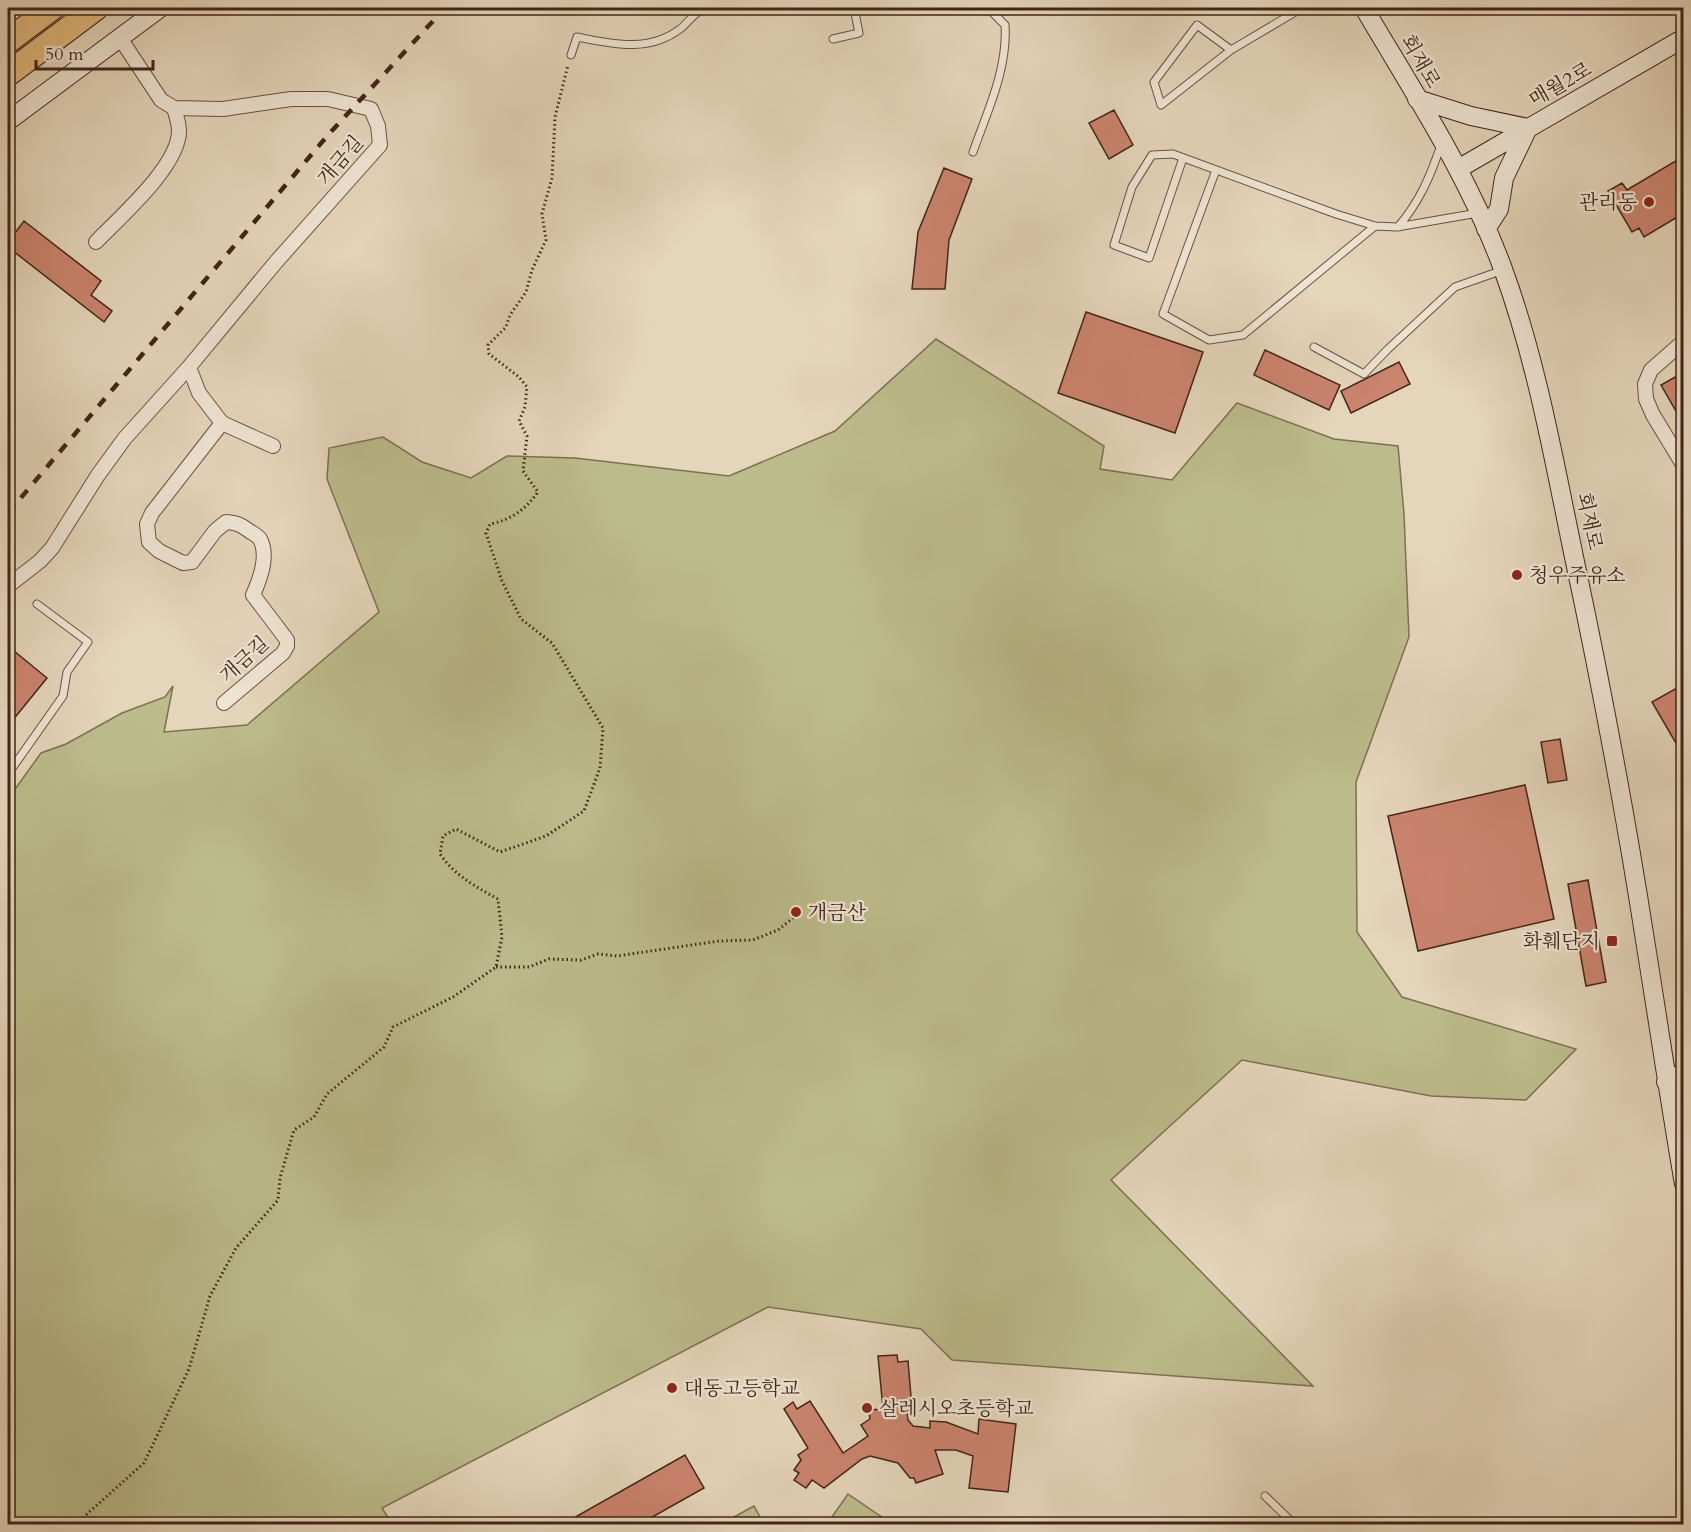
<svg xmlns="http://www.w3.org/2000/svg" width="1691" height="1532" viewBox="0 0 1691 1532" font-family="Cardo,'Noto Serif KR',serif">
	<rect width="100%" height="100%" fill="#e5d5bb"/>
	<filter id="stains"><feTurbulence type="fractalNoise" baseFrequency=".00333" numOctaves="4"/><feColorMatrix values="0 0 0 0 .2 0 0 0 0 .09 0 0 0 0 .02 0 0 0 .5 -.17"/></filter>
	<radialGradient id="worn" r=".72"><stop offset=".6" stop-color="#630" stop-opacity="0"/><stop offset="1" stop-color="#630" stop-opacity=".3"/></radialGradient>
	<!-- green -->
	<path fill="#bcbb8b" stroke="#7e7052" stroke-width="1.5" d="M936,339L1104,446L1100,469L1172,480L1237,403L1334,439L1398,446L1404,514L1409,637L1356,782L1357,932L1402,997L1576,1049L1526,1100L1431,1096L1242,1060L1111,1180L1313,1386L952,1360L921,1329L768,1307L382,1508L392,1524H8V799L41,753L66,744L122,713L165,697L173,686L164,732L247,725L379,612L327,479L329,448L383,437L422,462L471,478L507,456L575,458L729,476L835,431Z
		M848,1494L892,1524H827Z
		M754,1506L764,1524H721Z"/>
	<!-- building -->
	<path fill="#cb846e" stroke="#412519" stroke-width="1.5" d="M1114,110L1133,145L1109,159L1089,123Z
		M1684,156V213L1644,237L1639,228L1632,232L1608,191L1622,183L1627,190Z
		M944,168L972,179L949,240L945,289H912L918,232Z
		M24,221L101,281L91,295L112,311L104,322L8,247V242Z
		M1086,312L1203,352L1175,433L1058,393Z
		M1265,350L1340,385L1329,410L1254,375Z
		M1399,362L1410,384L1351,413L1341,391Z
		M1684,372V425L1661,385Z
		M8,646L47,678L8,726Z
		M1684,684V757L1652,702Z
		M1560,739L1567,780L1548,783L1541,742Z
		M1525,785L1554,919L1418,951L1388,816Z
		M1588,880L1606,982L1586,986L1568,884Z
		M897,1355L898,1362L908,1361L912,1408H907L908,1420L913,1426L930,1428V1421L946,1422L978,1434L979,1419L1016,1424L1008,1492L969,1488L973,1456L956,1450H935L943,1474L916,1483L914,1478H910L898,1463L870,1456L862,1459L824,1488L812,1480L806,1488L794,1480L799,1473L794,1470L801,1460L798,1455L808,1448L784,1409L793,1402L797,1409L810,1401L843,1453L868,1436L861,1425L870,1419L869,1410L883,1409L878,1356Z
		M685,1455L704,1488L640,1524H563Z"/>
	<g fill="none" stroke-linecap="round" stroke-linejoin="round">
		<defs>
			<path id="lane" d="M833,39L859,33L854,8
				M1231,50L1197,25L1154,82L1161,105L1231,50L1302,8
				M571,55L577,37C613,44 648,53 680,29C689,22 694,12 705,8
				M973,152C987,112 1008,69 1005,25L988,8
				M1183,158L1149,258L1114,245L1132,187L1152,155L1173,154L1336,214L1375,226L1397,227L1478,213
				M1216,170L1163,314L1209,340L1243,335L1375,226
				M1398,227C1420,201 1430,177 1441,145
				M1314,347L1364,374L1388,349L1455,287L1503,270
				M8,774L63,696L67,672L88,642L37,604
				M1265,1496L1294,1524"/>
			<path id="street" d="M96,242C120,217 179,166 179,131C179,123 176,115 174,108
				M1684,341L1651,370L1645,384L1646,399L1653,415L1684,466
				M189,367L199,393L222,423L152,513L147,524L149,542L159,551L183,563L192,562L215,531L226,522C236,523 240,524 248,530C252,533 257,535 260,539C269,556 260,579 253,595L287,640V646L283,653L224,703
				M222,423L273,446
				M8,586L40,561L52,548L98,475L125,438L189,367L276,262L380,145L378,126L371,109L328,99H291L223,109L174,108L161,100L120,38"/>
			<path id="secondary" d="M1364,8C1414,93 1469,176 1503,269C1537,362 1554,461 1574,557C1601,684 1625,811 1645,940C1658,1021 1670,1103 1684,1184
				M1417,99L1471,116L1528,128
				M8,121L160,8
				M1458,169L1684,38
				M1486,229L1499,209L1504,178L1528,128
				M1666,1082L1684,1072"/>
			<path id="highway" d="M8,41L52,8
				M8,74L96,8"/>
		</defs>
		<!-- lane casing -->
		<use href="#lane" stroke="#6a5142" stroke-width="9"/>
		<!-- street casing -->
		<use href="#street" stroke="#6a5142" stroke-width="16"/>
		<!-- secondary casing -->
		<use href="#secondary" stroke="#412519" stroke-width="20"/>
		<!-- highway casing -->
		<use href="#highway" stroke="#412519" stroke-width="26"/>
		<!-- path -->
		<path stroke="#412519" stroke-width="3" stroke-dasharray="1.5 3" stroke-linecap="butt" d="M496,967H529L549,959L581,960L598,954L617,956L719,941L753,940L778,930L798,914
			M76,1524L144,1463L189,1369L210,1296L236,1248L278,1200L280,1178L294,1130L314,1117L327,1094L384,1047L393,1027L453,997L496,967L502,937L498,899C476,887 454,875 440,854L443,836L456,829L500,852L546,836L584,811L600,768L603,728L552,643L521,619L502,581L486,533L490,524C511,520 526,509 538,492L523,471L527,436L519,421L525,407L527,387L519,377L489,354L488,345L506,327L510,315L526,292L532,270L546,240L542,214L552,178L555,117L568,65"/>
		<!-- lane -->
		<use href="#lane" stroke="#eee4d3" stroke-width="7"/>
		<!-- street -->
		<use href="#street" stroke="#eee4d3" stroke-width="14"/>
		<!-- secondary -->
		<use href="#secondary" stroke="#eee4d3" stroke-width="18"/>
		<!-- highway -->
		<use href="#highway" stroke="#e2ba7e" stroke-width="24"/>
		<!-- rail -->
		<path stroke="#412519" stroke-width="4.5" stroke-dasharray="10 10" stroke-linecap="butt" d="M8,513L328,135L445,8"/>
	</g>
	<!-- markers -->
	<g fill="#8f2418" stroke="#eee4d3" stroke-width="2">
		<circle cx="1649" cy="202" r="6"/>
		<circle cx="1517" cy="575" r="6"/>
		<circle cx="796" cy="912" r="6"/>
		<rect x="1606" y="935" width="12" height="12" rx="3"/>
		<circle cx="672" cy="1388" r="6"/>
		<circle cx="867" cy="1408" r="6"/>
	</g>
	<g text-anchor="middle" stroke-width="4.5" stroke-linejoin="round" paint-order="stroke">
		<!-- street labels -->
		<g font-size="20" fill="#412519" stroke="#eee4d3">
			<text transform="translate(1421 61) rotate(60)" y="7">회재로</text>
			<text transform="translate(1560 84) rotate(-30)" y="7">매월2로</text>
			<text transform="translate(340 160) rotate(-49)" y="7">개금길</text>
			<text transform="translate(1590 521) rotate(78)" y="7">회재로</text>
			<text transform="translate(244 659) rotate(-42)" y="7">개금길</text>
		</g>
		<!-- poi labels -->
		<g font-size="20" fill="#412519" stroke="#eee4d3" text-anchor="start">
			<text x="1637" y="209" text-anchor="end">관리동</text>
			<text x="1529" y="582">청우주유소</text>
			<text x="808" y="919">개금산</text>
			<text x="1600" y="948" text-anchor="end">화훼단지</text>
			<text x="684" y="1395">대동고등학교</text>
			<text x="879" y="1415">살레시오초등학교</text>
		</g>
	</g>
	<!-- margin -->
	<rect width="1691" height="1532" fill="none" stroke="#e5d5bb" stroke-width="30"/>
	<rect x="9" y="9" width="1673" height="1514" fill="none" stroke="#412519" stroke-width="3"/>
	<rect x="15" y="15" width="1661" height="1502" fill="none" stroke="#412519" stroke-width="1.5"/>
	<!-- scale -->
	<path d="M36 60v9h117v-9" fill="none" stroke="#412519" stroke-width="3"/>
	<text x="45" y="60" font-size="18" fill="#412519" stroke="#eee4d3" stroke-width="4.5" paint-order="stroke">50 m</text>
	<rect width="100%" height="100%" filter="url(#stains)"/>
	<rect width="100%" height="100%" fill="url(#worn)"/>
</svg>
